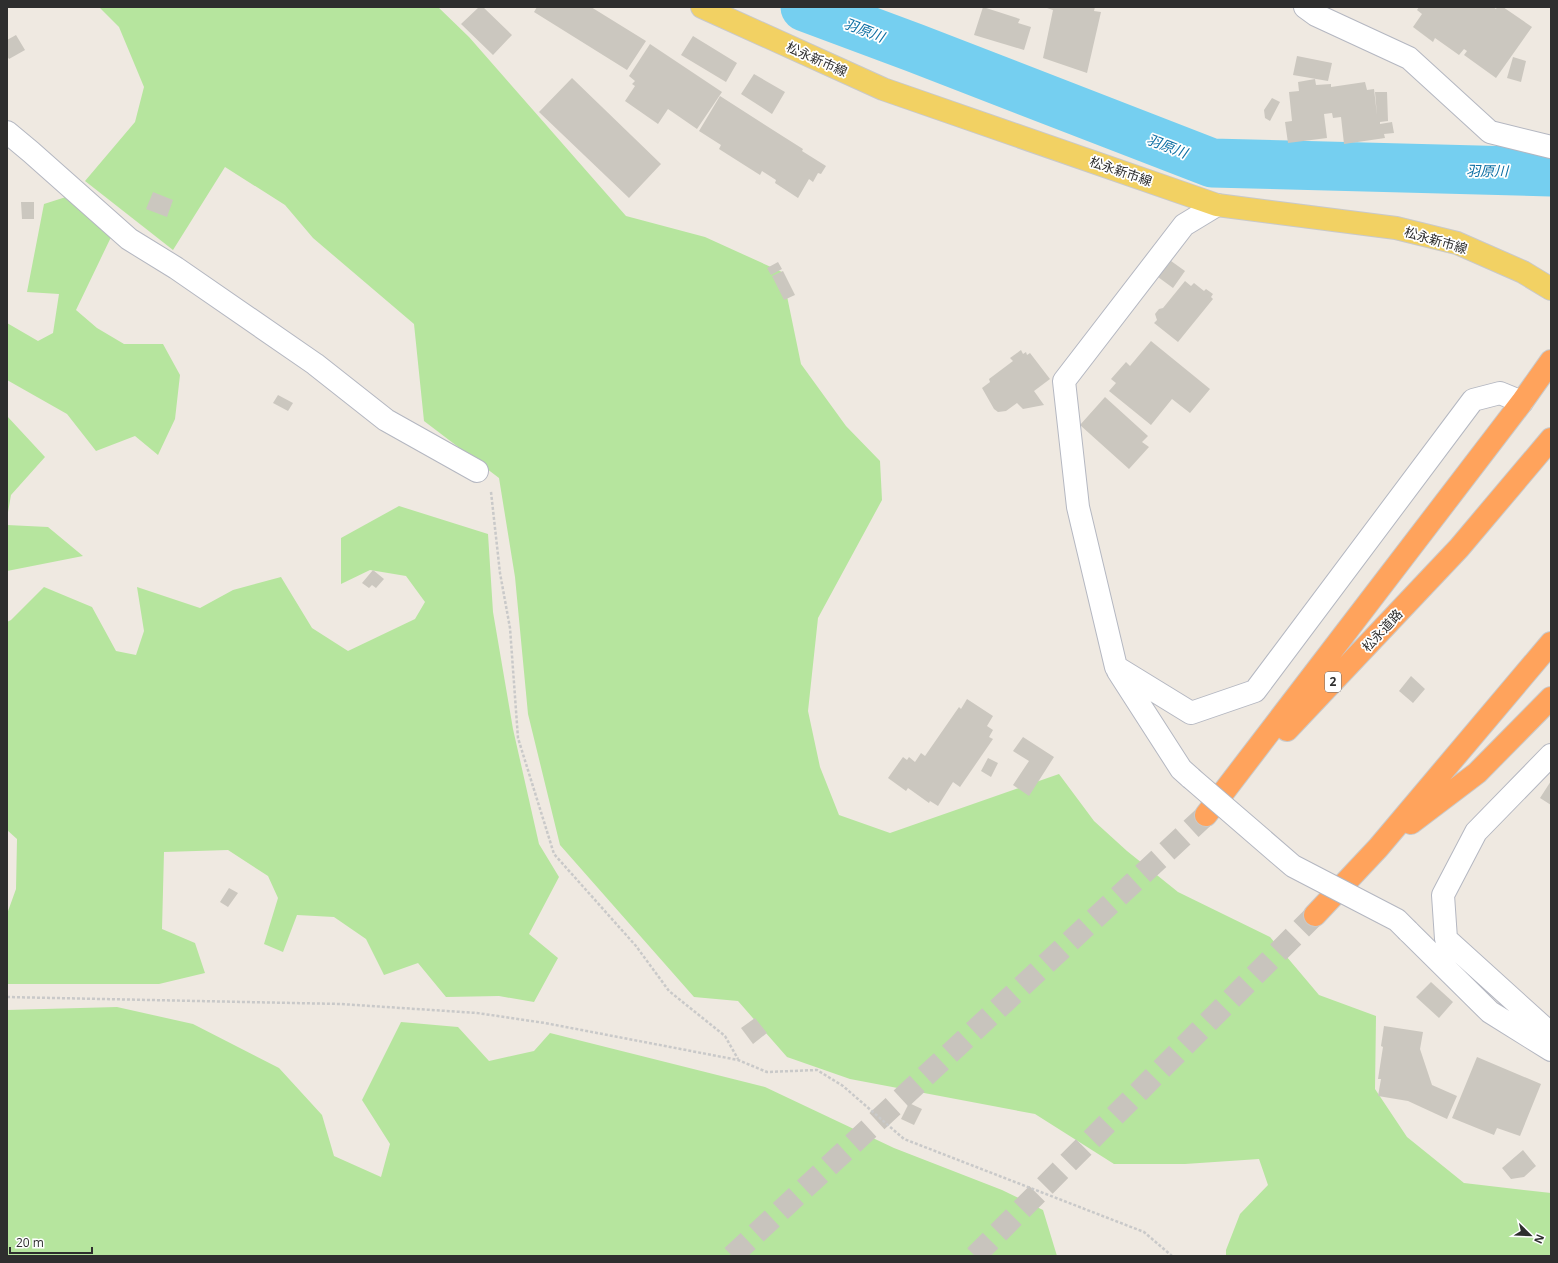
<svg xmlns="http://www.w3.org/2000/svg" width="1558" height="1263" viewBox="0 0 1558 1263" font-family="'Open Sans','Noto Sans JP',sans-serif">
	<rect width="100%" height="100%" fill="#efe9e1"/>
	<!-- green -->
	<path fill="#b6e59e" d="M99,7H438L469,37L626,216L705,237L782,272L801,364L846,426L880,461L882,500L818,618L808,711L820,767L839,815L890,833L1059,774L1094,821L1127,851L1178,892L1270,937L1319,995L1376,1016L1375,1089L1407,1137L1464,1183L1551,1193V1256H1226V1250L1240,1214L1268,1185L1259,1159L1185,1164H1114L1035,1114L850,1079L787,1057L738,1001L694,997L560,845L528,714L515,577L499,478L424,421L414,324L313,238L285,205L225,167L173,250L85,181L135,122L144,87L119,27Z
		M69,196L113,233L76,310L97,328L124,344H163L180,375L175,419L158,455L135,436L96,451L67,414L7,380V323L38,341L53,333L59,294L27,292L44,204Z
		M7,416L45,457L11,495L7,518Z
		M399,506L488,534L493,612L513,729L539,844L559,877L529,934L558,958L534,1002L499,996L446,997L418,963L384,975L366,939L334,917L297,915L283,952L264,944L278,898L268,876L228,850L164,852L162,929L195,943L205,973L159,984H7V914L16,889L17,839L7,830V622L11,620L44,587L92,607L116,651L136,655L144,631L137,587L200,608L233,590L281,577L312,628L348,651L415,619L425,602L406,576L370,570L341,584V538Z
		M7,525L48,527L83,556L7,571Z
		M117,1007L193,1024L279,1068L322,1115L334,1156L381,1177L390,1144L362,1100L401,1022L458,1027L489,1061L534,1051L550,1033L765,1087L894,1148L1002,1190L1043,1210L1057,1256H7V1010Z"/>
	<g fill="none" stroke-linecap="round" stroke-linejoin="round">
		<!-- river -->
		<path stroke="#75cff0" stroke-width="49" d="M805,7L915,48L1212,163L1551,172"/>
	</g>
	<!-- building -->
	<path fill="#cbc7bf" d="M479,7H483L512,35L493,55L461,24Z
		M537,7H591L646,41L627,70L534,12Z
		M983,7L1020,19L1018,23L1031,27L1024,50L974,35Z
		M1044,7H1095L1094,11L1101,12L1087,73L1043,58L1053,10Z
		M1419,7H1493L1496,9L1497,7H1503L1532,27L1496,78L1464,55L1467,51L1464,49L1459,55L1435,38L1433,42L1413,27L1422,14L1417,10Z
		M16,35L25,50L9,59L7,56V40Z
		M693,36L737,63L726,82L681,55Z
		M650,44L722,92L697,129L668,109L658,124L625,101L635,86L632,84L635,81L629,76Z
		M1297,56L1332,63L1328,81L1293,75Z
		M1513,57L1526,61L1521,82L1507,78Z
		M754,74L785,92L772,114L741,94Z
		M572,78L661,164L629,198L539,112Z
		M1315,79L1316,85L1331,84V87L1365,82L1367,90L1374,89L1377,115L1375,92H1387L1388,121L1380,122V124L1392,122L1394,133L1384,134L1385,138L1344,144L1341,117L1333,118L1332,113L1324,114L1327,138L1288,143L1285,122L1292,121L1289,92L1299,91L1298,82Z
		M720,96L784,137L803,149L802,151L826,166L821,174L818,173L813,182L809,179L798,198L775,183L776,180L762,171L760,175L719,149L721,145L699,131Z
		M1272,98L1280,102L1270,121L1265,118L1264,110Z
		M153,192L173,200L167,217L146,209Z
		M21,202H34V219H22Z
		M1171,261L1185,271L1173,288L1158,277Z
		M778,262L782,269L771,275L767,268Z
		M783,271L795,295L784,300L772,276Z
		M1185,281L1191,286L1194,283L1204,291L1206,289L1213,294L1211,297L1213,299L1178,342L1154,323L1157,320L1155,314L1159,309L1163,308Z
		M1151,341L1210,389L1190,413L1172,399L1151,425L1109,391L1116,383L1111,379L1126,362L1130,366Z
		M1021,350L1023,354L1026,352L1027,355L1030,353L1050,379L1034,391L1044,405L1023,409L1017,403L1006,411L998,412L994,409L982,388L990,382L989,379L1013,361L1010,358Z
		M278,395L293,403L288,411L273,403Z
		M1105,397L1148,436L1142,442L1149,447L1129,469L1080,425Z
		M373,570L384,579L376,588L372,585L369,588L362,583Z
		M1411,676L1425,689L1413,703L1399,691Z
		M967,699L993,716L987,726L993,730L989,737L993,739L960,787L953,782L938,806L930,801L929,803L908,788L906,791L888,778L903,757L907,760L909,757L915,762L921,753L925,756L959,707L961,709Z
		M1023,737L1054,757L1029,796L1013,785L1029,761L1013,751Z
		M988,758L998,763L991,777L981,771Z
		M1551,781V805L1540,798Z
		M229,888L238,893L228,907L220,902Z
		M1431,982L1453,1002L1439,1018L1416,997Z
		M755,1018L767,1033L753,1044L741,1028Z
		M1384,1026L1423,1032L1420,1049L1432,1085L1457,1096L1447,1119L1408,1101L1378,1096L1381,1079H1378L1383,1047L1381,1046Z
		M1477,1057L1541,1084L1520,1136L1497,1128L1494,1135L1452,1118Z
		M909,1103L922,1109L914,1125L901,1119Z
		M1523,1150L1536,1166L1524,1177L1511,1179L1502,1168Z"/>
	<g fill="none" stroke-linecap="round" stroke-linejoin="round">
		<!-- highway-tunnel -->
		<path stroke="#c8c4bd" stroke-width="22" stroke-dasharray="22 11" stroke-linecap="butt" d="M732,1256L1206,815
			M975,1256L1315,915"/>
		<defs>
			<path id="minor" d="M1305,7L1316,15L1409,58L1490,132L1551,147
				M7,132L31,152L129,239L176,268L315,364L386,420L477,471
				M1217,205L1184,225L1064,381L1078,507L1116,667L1191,713L1255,691L1473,400L1500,393L1522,402
				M1118,671L1181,769L1191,778
				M1551,755L1476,832L1443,895L1446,939L1551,1034
				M1408,931L1490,1012L1551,1050"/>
			<path id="major" d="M702,7L883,89L1217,205L1396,228L1457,243L1523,272L1551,289"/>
			<path id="highway" d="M1287,730L1459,548L1551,439
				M1206,815L1522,402L1551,361
				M1411,823L1477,773L1551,698
				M1315,915L1378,848L1551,643"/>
		</defs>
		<!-- minor casing -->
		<use href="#minor" stroke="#b4b7c1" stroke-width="24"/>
		<!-- major casing -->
		<use href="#major" stroke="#c9c9c9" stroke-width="24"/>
		<!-- highway casing -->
		<use href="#highway" stroke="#c9c9c9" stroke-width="24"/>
		<!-- path -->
		<path stroke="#c9c9c9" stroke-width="2.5" stroke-dasharray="3 2" stroke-linecap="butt" d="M491,492L500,573L510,628L518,738L554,854L636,946L669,991L725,1036L738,1059
			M7,997L341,1004L477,1013L545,1023L738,1060L767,1072L817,1070L843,1086L904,1139L1144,1232L1172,1256"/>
		<!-- minor -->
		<use href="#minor" stroke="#fff" stroke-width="22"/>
		<!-- major -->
		<use href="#major" stroke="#f2d163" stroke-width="22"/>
		<!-- highway -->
		<use href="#highway" stroke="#ffa35c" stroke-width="22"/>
		<defs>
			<path id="minor-bridge" d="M1191,778L1293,866L1397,920L1408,931"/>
		</defs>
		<!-- minor-bridge casing -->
		<use href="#minor-bridge" stroke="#b4b7c1" stroke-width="24" stroke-linecap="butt"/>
		<!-- minor-bridge -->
		<use href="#minor-bridge" stroke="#fff" stroke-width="22"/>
	</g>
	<g text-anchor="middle" stroke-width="3.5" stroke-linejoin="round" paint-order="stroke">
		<!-- shield labels -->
		<rect fill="#fff" stroke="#6d6d6d" stroke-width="1" x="1325" y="672" width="16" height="20" rx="3"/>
		<g font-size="12" font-weight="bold" fill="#2e2e2e">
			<text x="1333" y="686">2</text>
		</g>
		<!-- street labels -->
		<g font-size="13" fill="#2e2e2e" stroke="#fff">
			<text transform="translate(817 59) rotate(24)" y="5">松永新市線</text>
			<text transform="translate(1121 171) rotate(19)" y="5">松永新市線</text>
			<text transform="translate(1436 240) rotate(16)" y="5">松永新市線</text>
			<text transform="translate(1382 630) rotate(-47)" y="5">松永道路</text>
		</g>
		<!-- water labels -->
		<g font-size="14" font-style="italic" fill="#0d6fa3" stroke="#fff">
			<text transform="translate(864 30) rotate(21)" y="5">羽原川</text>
			<text transform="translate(1167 146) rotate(21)" y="5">羽原川</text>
			<text transform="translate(1487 171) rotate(1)" y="5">羽原川</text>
		</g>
	</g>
	<!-- border -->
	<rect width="1558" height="1263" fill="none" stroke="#2e2e2e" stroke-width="16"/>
	<!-- north arrow -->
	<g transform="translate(1530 1235) rotate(113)" stroke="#ffffff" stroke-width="3" paint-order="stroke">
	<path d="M0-3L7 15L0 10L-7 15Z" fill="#2e2e2e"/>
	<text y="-6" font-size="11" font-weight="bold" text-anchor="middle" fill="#2e2e2e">N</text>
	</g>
	<!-- scale -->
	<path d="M10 1247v6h82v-6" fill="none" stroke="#2e2e2e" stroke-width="2"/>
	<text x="16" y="1247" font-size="12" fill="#2e2e2e" stroke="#ffffff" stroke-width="3" paint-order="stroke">20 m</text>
</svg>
